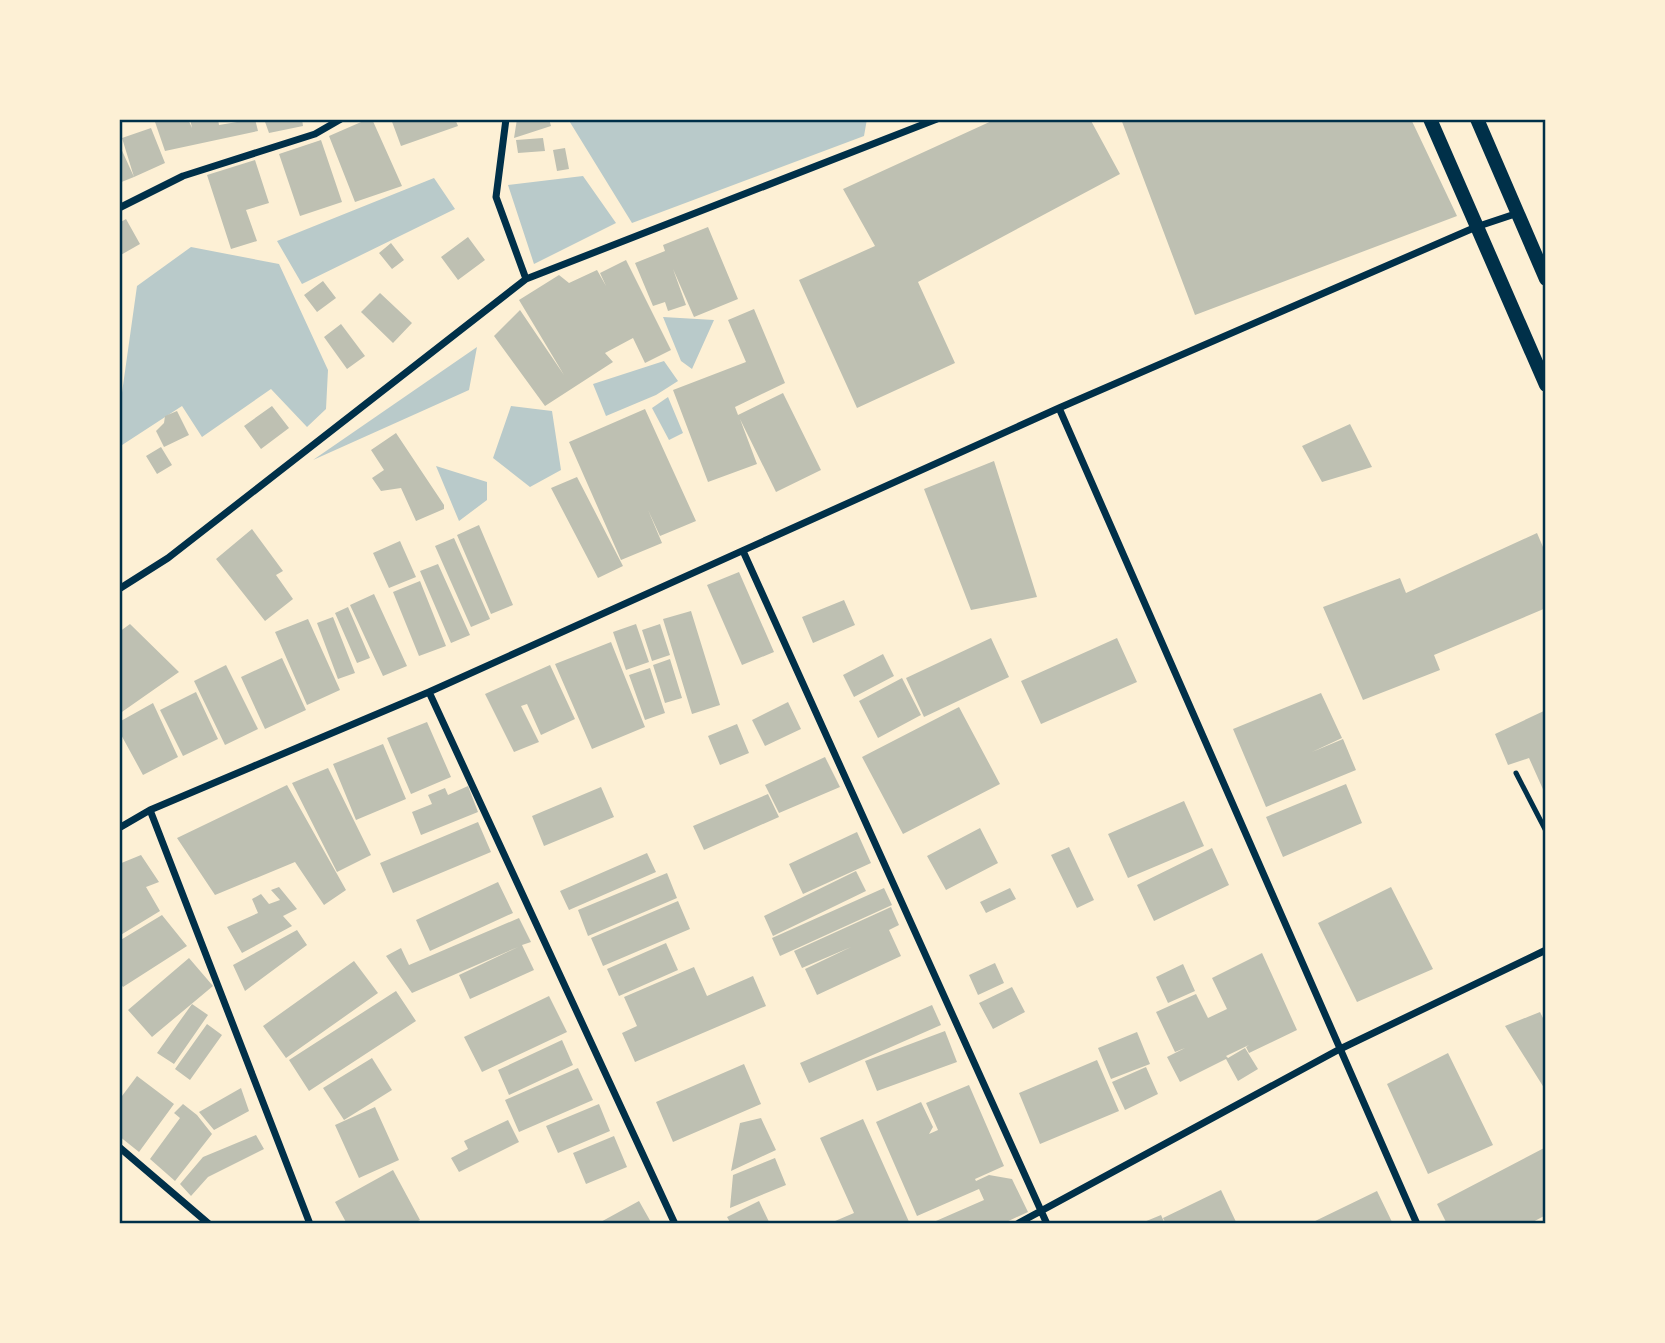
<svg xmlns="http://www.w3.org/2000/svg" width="1665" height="1343" viewBox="0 0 1665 1343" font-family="Commissioner,sans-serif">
	<rect width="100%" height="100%" fill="#fdf0d5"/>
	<!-- green -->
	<path fill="#b9caca" d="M568,119H867L864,136L632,223Z
		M583,176L616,223L534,264L508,185Z
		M434,178L455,209L302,284L277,241Z
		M191,247L279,264L328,370L326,409L307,427L271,389L202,437L182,406L119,447V414L137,286Z
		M663,317L714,320L692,369L681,361Z
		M477,347L469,390L313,460Z
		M664,361L678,381L656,395L606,416L593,384Z
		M668,397L683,433L669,440L652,408Z
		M511,406L552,411L561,470L530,487L493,458Z
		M436,466L487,482V500L459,521Z"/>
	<!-- building -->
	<path fill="#bec0b2" d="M154,119H188L192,128L190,119H218L219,125L255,119L258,131L165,151Z
		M264,119H302L303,126L269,133Z
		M368,119H372L402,186L355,202L329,136Z
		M391,119H455L458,126L401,146Z
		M517,119H549L551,126L514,138Z
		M996,119H1090L1120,174L918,282L955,363L857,408L799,280L875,246L843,189Z
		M1121,119H1411L1457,216L1195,315Z
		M151,128L165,163L134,177L119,183V144L134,177L122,138Z
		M543,138L545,151L518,153L516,140Z
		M321,140L342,202L300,216L279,154Z
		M565,148L569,169L557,171L553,150Z
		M255,160L269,203L246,210L257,241L231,249L207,175Z
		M126,219L140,244L119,256V223Z
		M708,227L738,299L694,317L673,269L686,305L668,311L665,302L653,306L635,263L665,251L663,245Z
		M468,237L485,260L458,280L441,257Z
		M391,243L404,260L392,269L379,253Z
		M626,260L671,350L645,363L633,338L605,353L613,362L545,406L494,336L520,310L564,375L519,300L559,275L569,283L597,270L606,286L600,273Z
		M323,281L336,298L317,312L304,295Z
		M380,293L412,323L393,343L361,312Z
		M754,309L785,383L735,407L738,415L783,393L821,470L776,492L740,419L757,464L708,482L673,390L746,362L728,320Z
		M341,324L365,356L347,369L324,337Z
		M272,406L289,428L261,449L244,426Z
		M645,409L696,521L660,536L648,510L662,543L621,560L569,442Z
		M177,411L189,435L164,447L156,431L164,423L165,416Z
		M1350,424L1372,467L1322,482L1302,446Z
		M396,433L444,505V509L416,521L401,488L381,491L372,478L384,470L371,450Z
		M161,447L172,465L157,474L146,456Z
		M994,461L1037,597L971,610L924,489Z
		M577,477L623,566L598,578L551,488Z
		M479,525L513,605L491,614L457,535Z
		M252,529L283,571L276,575L293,599L265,621L216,559Z
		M1537,533L1546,554V608L1434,655L1440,670L1363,700L1323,607L1400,578L1406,593Z
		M454,538L490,619L471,627L435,546Z
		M400,541L416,577L389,588L373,553Z
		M438,564L470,635L451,643L420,571Z
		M739,572L774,652L742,665L707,585Z
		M420,581L446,646L419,656L393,592Z
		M374,594L407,666L383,676L350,605Z
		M844,600L855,625L813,643L802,617Z
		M348,607L370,658L357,663L335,613Z
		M691,611L720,705L692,714L663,619Z
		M333,617L355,673L338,679L317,623Z
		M308,619L340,690L307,705L275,632Z
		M130,624L179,672L119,714V632Z
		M636,624L649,662L626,670L613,632Z
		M660,624L670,655L652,661L642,630Z
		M991,638L1009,677L924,717L906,678Z
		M1117,638L1137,682L1041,724L1021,681Z
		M611,642L645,727L592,749L555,664Z
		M883,654L894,676L854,697L843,675Z
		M282,658L306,710L265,729L241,677Z
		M670,659L682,698L665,703L653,665Z
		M226,665L258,729L225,745L194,681Z
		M550,665L575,719L541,735L527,704L521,706L539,742L514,752L485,694Z
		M650,668L665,713L645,720L629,675Z
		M902,678L921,715L878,738L859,701Z
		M196,692L218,739L183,756L160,710Z
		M1321,693L1342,738L1312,752L1343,739L1356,770L1266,807L1233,729Z
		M788,702L801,729L765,746L752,720Z
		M153,703L178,757L143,775L119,731V722Z
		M959,707L1000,784L903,834L862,757Z
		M1546,710V796L1529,758L1508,765L1495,734Z
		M427,722L451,777L411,794L387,738Z
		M737,724L749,753L720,765L708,736Z
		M383,744L406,799L356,820L333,764Z
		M825,757L840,787L779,813L765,785Z
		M328,768L371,855L337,872L292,783Z
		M1346,784L1362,823L1283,857L1266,817Z
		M287,785L346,890L324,905L295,862L215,895L177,838Z
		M468,786L478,812L421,835L412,812L432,804L428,795L445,788L448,795Z
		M601,787L614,817L544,846L532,816Z
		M768,794L779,817L704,850L693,826Z
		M1184,801L1204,846L1128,878L1108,834Z
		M478,822L491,852L393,893L380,863Z
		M980,828L998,863L946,890L927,856Z
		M857,832L871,863L803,894L789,864Z
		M1069,847L1094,900L1077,908L1051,855Z
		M1212,848L1229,885L1154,921L1137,885Z
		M647,853L656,872L569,910L560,891Z
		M141,855L159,882L146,887L160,911L119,936V864Z
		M856,871L866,891L773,936L764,916Z
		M667,873L677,898L588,936L578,910Z
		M498,882L513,913L430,951L416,920Z
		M279,887L297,909L283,916L292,926L242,953L227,927L258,913L252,899L261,894L269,904L280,900L271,890Z
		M1391,887L1433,969L1357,1002L1318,923Z
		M884,888L892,905L780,956L772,938Z
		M1010,888L1016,899L986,913L980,902Z
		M678,901L690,929L603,966L591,938Z
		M891,907L899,925L889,930L901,956L817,995L805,969L851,947L802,968L794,951Z
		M162,915L187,946L123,987L119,981V941Z
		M519,918L531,942L522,945L534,970L470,999L459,975L518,947L412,993L386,956L401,948L409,965Z
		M297,930L307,945L245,991L233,965Z
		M666,943L678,970L619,996L607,969Z
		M1262,953L1297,1030L1249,1053L1246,1047L1249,1045L1226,1056L1228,1058L1245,1048L1258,1069L1238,1081L1226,1059L1180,1082L1167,1057L1185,1048L1175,1052L1156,1012L1196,994L1208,1018L1227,1009L1212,978Z
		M189,958L213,986L152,1037L128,1010Z
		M354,961L378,993L286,1058L263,1026Z
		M995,963L1004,983L978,995L969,975Z
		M1183,964L1195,991L1168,1003L1156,977Z
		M694,967L707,996L753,976L766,1006L635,1062L622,1033L637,1026L624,997Z
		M1012,987L1025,1012L993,1029L979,1003Z
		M396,991L416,1021L309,1091L289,1060Z
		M549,996L567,1032L482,1072L464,1037Z
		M192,1004L208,1015L174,1064L157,1053Z
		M932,1005L941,1025L809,1083L800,1063Z
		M1540,1012L1546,1024V1091L1505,1026Z
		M207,1024L222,1035L190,1080L175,1069Z
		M945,1031L957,1062L877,1091L865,1061Z
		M1137,1032L1150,1064L1111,1079L1098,1048Z
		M562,1040L573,1065L509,1095L498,1070Z
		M1448,1053L1493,1145L1428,1174L1387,1084Z
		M372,1058L392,1090L344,1120L323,1088Z
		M1097,1060L1119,1111L1040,1144L1019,1093Z
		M744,1064L761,1104L673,1142L656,1102Z
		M1146,1067L1158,1094L1125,1110L1112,1082Z
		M578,1068L593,1100L519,1132L505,1100Z
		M137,1076L174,1104L139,1152L119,1136V1100Z
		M969,1085L1004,1166L975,1179L976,1181L989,1175L1012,1179L1028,1212L1002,1224H929L984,1200L979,1189L917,1216L876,1122L921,1102L933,1127L929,1134L938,1130L926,1103Z
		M241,1088L249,1111L214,1130L199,1112Z
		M183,1104L197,1115L212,1134L175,1181L150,1159L180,1118L174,1113Z
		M599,1104L610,1131L558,1153L546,1126Z
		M375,1107L399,1160L359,1178L335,1125Z
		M761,1118L776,1150L731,1171L740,1123Z
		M863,1119L910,1224H828L854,1213L820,1138Z
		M508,1120L519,1142L459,1172L451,1158L468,1149L464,1141Z
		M256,1135L264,1149L208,1177L191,1196L180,1184L203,1157Z
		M614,1136L627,1167L586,1184L573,1153Z
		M1546,1147V1215L1529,1224H1447L1437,1204Z
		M775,1158L786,1185L730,1208L733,1175Z
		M393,1170L420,1220L412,1224H347L335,1202Z
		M1221,1190L1237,1224H1166L1163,1218Z
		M1377,1191L1393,1224H1309Z
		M639,1201L652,1224H597Z
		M759,1201L770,1224H731L727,1217Z
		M1161,1215L1165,1224H1139Z"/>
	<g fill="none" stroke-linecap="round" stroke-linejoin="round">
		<!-- service -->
		<path stroke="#003049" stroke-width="5" d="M1516,773L1546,831"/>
		<!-- minor -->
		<path stroke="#003049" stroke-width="7" d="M506,119L496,197L526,279
			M119,208L183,176L315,134L341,119
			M1059,408L1417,1224
			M743,551L1047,1224
			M119,589L168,558L526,279L937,119
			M429,692L675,1224
			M150,810L310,1224
			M119,828L150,810L429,692L1059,408L1476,227L1518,213
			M119,1147L209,1224
			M1017,1224L1338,1050L1546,950"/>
		<!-- secondary -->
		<path stroke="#003049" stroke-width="14" d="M1430,119L1546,385
			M1477,119L1546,279"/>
	</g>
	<!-- border -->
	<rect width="1665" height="1343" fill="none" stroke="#fdf0d5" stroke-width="242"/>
	<rect x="121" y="121" width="1423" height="1101" fill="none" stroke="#003049" stroke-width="2.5"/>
</svg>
